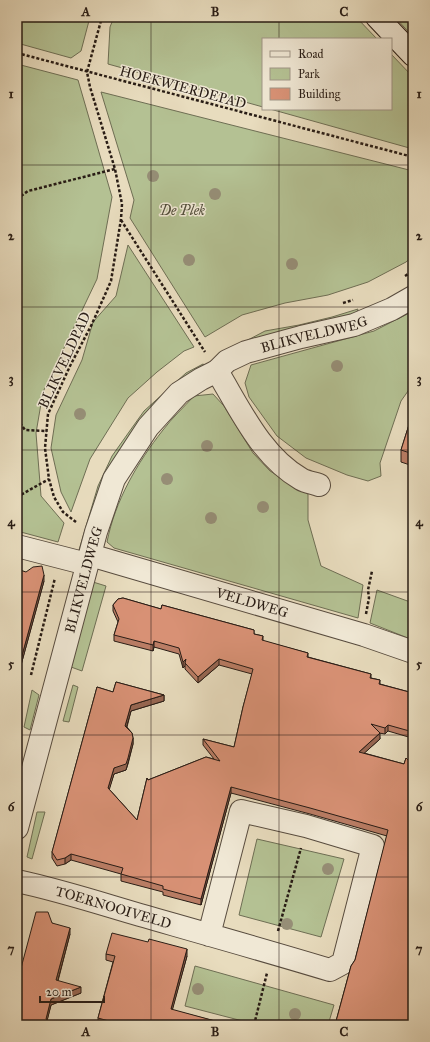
<svg xmlns="http://www.w3.org/2000/svg" width="430" height="1042" viewBox="0 0 430 1042" font-family="'IM FELL Great Primer',serif">
	<rect width="100%" height="100%" fill="#e8dcbe"/>
	<filter id="stains"><feTurbulence type="fractalNoise" baseFrequency=".005" numOctaves="4"/><feColorMatrix values="0 0 0 0 .2 0 0 0 0 .09 0 0 0 0 .02 0 0 0 .5 -.17"/></filter>
	<radialGradient id="worn" r=".72"><stop offset=".6" stop-color="#630" stop-opacity="0"/><stop offset="1" stop-color="#630" stop-opacity=".3"/></radialGradient>
	<!-- green -->
	<path fill="#b4c193" stroke="#6e6e54" d="M17,17H90L81,51L71,58L17,43Z
		M114,17H356L377,39H263V107L108,64L110,27Z
		M395,17H413V37Z
		M391,54L413,77V149L270,109H391Z
		M17,64L78,80L112,197L97,279L43,392L36,433L41,496L64,523L58,542L17,531Z
		M101,92L413,171V256L406,262L368,282L328,295L285,303L242,315L205,337L130,218L134,200Z
		M128,245L194,347L184,351L157,372L128,398L90,459L71,512L61,492L51,448L56,415L82,360L93,322L116,296Z
		M358,309L356,314L247,346L246,341L265,331L299,325L332,317Z
		M413,311V384L401,401L380,463L381,476L368,481L347,475L306,458L277,436L249,397L245,383L251,365L374,331Z
		M203,364L206,366L192,374L84,545L79,550L98,486L112,456L129,432L144,411L186,373Z
		M213,394L224,406L253,453L270,471L308,494V520L321,566L363,585L358,618L114,548L107,542C115,501 137,463 163,430C172,418 183,408 194,396Z
		M93,582L106,586L82,671L71,667Z
		M377,590L413,603V640L370,623Z
		M73,685L78,687L69,722L63,721Z
		M32,690L39,695L30,730L24,727Z
		M37,812H45L32,859L27,857Z
		M257,839L344,859L321,937L239,915Z
		M195,966L334,1005L328,1025H258L185,1006Z"/>
	<g fill="none" stroke-linecap="round" stroke-linejoin="round">
		<defs>
			<g id="street">
				<path d="M217,371C240,409 261,456 301,479C306,482 313,483 319,485"/>
				<path d="M17,546L87,564"/>
				<path id="s1" d="M90,555L364,635L413,652"/>
				<path id="s2" d="M17,828L96,532L114,479L148,427L179,393L201,379L217,371L227,361L246,352L301,337L354,325L392,309L413,297"/>
				<path id="s3" d="M17,881C59,890 99,903 140,915C203,933 267,951 330,970L343,963L373,846L306,826L241,811L209,935"/>
			</g>
			<path id="secondary" d="M377,17L413,55"/>
		</defs>
		<!-- street casing -->
		<use href="#street" stroke="#584c3f" stroke-width="24"/>
		<!-- secondary casing -->
		<use href="#secondary" stroke="#281c15" stroke-width="24"/>
		<!-- path -->
		<path stroke="#281c15" stroke-width="2.5" stroke-dasharray="3 2" stroke-linecap="butt" d="M17,53L413,157
			M17,199L28,191L115,169
			M121,220L205,352
			M405,276L413,271
			M343,303L353,300
			M17,419L25,430L47,431
			M17,497L49,479
			M76,522L63,512L54,497L49,479L45,448L48,414L70,366L92,324L111,281L121,219L122,204L115,169L90,87L87,72L102,17
			M366,614L369,598L368,590L372,571
			M31,675L55,578
			M278,931L301,848
			M254,1025L267,973"/>
		<!-- street -->
		<use href="#street" stroke="#f0e8d5" stroke-width="22"/>
		<!-- secondary -->
		<use href="#secondary" stroke="#f0e8d5" stroke-width="22"/>
	</g>
	<!-- trees -->
	<g fill="#968e76">
		<circle cx="153" cy="176" r="6"/>
		<circle cx="215" cy="194" r="6"/>
		<circle cx="189" cy="260" r="6"/>
		<circle cx="292" cy="264" r="6"/>
		<circle cx="337" cy="366" r="6"/>
		<circle cx="80" cy="414" r="6"/>
		<circle cx="207" cy="446" r="6"/>
		<circle cx="167" cy="479" r="6"/>
		<circle cx="263" cy="507" r="6"/>
		<circle cx="211" cy="518" r="6"/>
		<circle cx="328" cy="869" r="6"/>
		<circle cx="287" cy="924" r="6"/>
		<circle cx="198" cy="989" r="6"/>
		<circle cx="295" cy="1014" r="6"/>
	</g>
	<!-- wall -->
	<path fill="#ba7d65" stroke="#281c15" d="M413,412V466L401,462V450Z
		M17,569L44,581L21,665L17,664Z
		M123,598L161,609L162,605L254,630V634L263,636V641L308,653V657L371,674V678L380,680V684L413,693V742H412V738L388,731L385,734L379,733L380,739L364,753L404,764L406,758L413,765V1025H335L351,966L355,960L387,836L310,814L231,793L201,905L163,895V892L121,881V874L71,860L65,864L57,866L52,858V852L53,849L97,687L113,692L116,682L164,695V701L131,711L127,727L132,733L133,738V744L128,764L126,770L114,774L109,789L137,820L147,778L148,780L206,757L214,759L203,745V739L234,747L243,707L252,674L219,665L198,683L185,669V666L183,668L179,654L154,647L153,651L114,641V635L118,622L113,611V605L118,599Z
		M52,923L70,934L58,981L81,993L51,1005L47,1020L51,1025H17V983Z
		M106,954L187,956L172,1010L230,1025H98V1018L113,962L106,960Z"/>
	<!-- shaded-wall -->
	<path fill="#976652" stroke="#281c15" d="M44,575V581L21,665V659Z
		M154,641V647L153,651V645Z
		M186,659L185,666L183,668V662Z
		M219,659V665L198,683V677Z
		M164,695V701L131,711L125,732V726L131,705Z
		M388,725V731L385,734V728Z
		M380,733V739L359,758V752Z
		M133,738V744L126,770L114,774L108,794V788L114,768Z
		M231,787V793L201,905V899Z
		M71,854V860L65,864V858Z
		M70,928V934L56,987V980Z
		M187,949V956L171,1015V1009Z
		M81,987V993L51,1005L46,1025V1019L51,999Z"/>
	<!-- building -->
	<path fill="#d89175" stroke="#281c15" d="M413,412V454L401,450Z
		M42,566L44,575L21,659L17,658V569L26,572L33,567Z
		M123,598L161,609L162,605L254,630V634L263,636L262,640L308,653L307,657L371,674L370,678L380,680L379,684L413,693V732L388,725L385,728L371,724L380,733L359,752L404,764L406,758L413,765V999L412,1004H413V1025H335L351,966L355,960L388,830L310,808L231,787L201,899L163,889V886L121,874L123,868L71,854L65,858L57,860L52,852L97,687L113,692L116,682L164,695L131,705L125,726L132,733L133,738L128,758L126,764L114,768L108,788L137,820L147,778L148,780L206,757L220,761L203,739L234,747L243,707L253,669L219,659L198,677L185,663L186,659L183,662L179,648L154,641L153,645L114,635L119,619L113,605L118,599Z
		M36,912H48L52,923L70,928L56,980L81,987L51,999L46,1019L51,1025H23L24,1022L17,1020V983Z
		M112,933L148,942L149,939L187,949L171,1009L230,1025H123L98,1018L115,956L106,954Z"/>
	<!-- grid -->
	<path fill="none" stroke="#281c15" stroke-width="1" stroke-opacity="0.55" d="M151,17V1025M279,17V39M279,109V1025M17,165H413M17,307H413M17,450H413M17,592H413M17,735H413M17,877H413"/>
	<g text-anchor="middle" stroke-width="3" stroke-linejoin="round" paint-order="stroke">
		<!-- street labels -->
		<g font-size="14" fill="#281c15" stroke="#f0e8d5">
			<text transform="translate(183 87) rotate(15)" y="5">HOEKWIERDEPAD</text>
			<text dy="5" stroke="none"><textPath href="#s2" startOffset="620">BLIKVELDWEG</textPath></text>
			<text transform="translate(64 360) rotate(-65)" y="5">BLIKVELDPAD</text>
			<text dy="5" stroke="none"><textPath href="#s2" startOffset="257">BLIKVELDWEG</textPath></text>
			<text dy="5" stroke="none"><textPath href="#s1" startOffset="169">VELDWEG</textPath></text>
			<text dy="5" stroke="none"><textPath href="#s3" startOffset="100">TOERNOOIVELD</textPath></text>
		</g>
		<!-- park labels -->
		<g font-size="14" font-style="italic" fill="#524e3b" stroke="#f0e8d5">
			<text x="182" y="215">De Plek</text>
		</g>
	</g>
	<!-- margin -->
	<rect width="430" height="1042" fill="none" stroke="#e8dcbe" stroke-width="44"/>
	<!-- legend -->
	<rect x="262" y="38" width="130" height="72" fill="#f0e8d5" stroke="#a09688"/>
	<rect x="270" y="51" width="20" height="6" fill="#f0e8d5" stroke="#a09688"/>
	<text x="298" y="58" font-size="12" fill="#281c15">Road</text>
	<rect x="270" y="68" width="20" height="12" fill="#b4c193" stroke="#a09688"/>
	<text x="298" y="78" font-size="12" fill="#281c15">Park</text>
	<rect x="270" y="88" width="20" height="12" fill="#d89175" stroke="#a09688"/>
	<text x="298" y="98" font-size="12" fill="#281c15">Building</text>
	<!-- scale -->
	<path d="M40 996v6h64v-6" fill="none" stroke="#281c15" stroke-width="2"/>
	<text x="46" y="996" font-size="12" fill="#281c15" stroke="#f0e8d5" stroke-width="3" paint-order="stroke">20 m</text>
	<rect x="22" y="22" width="386" height="998" fill="none" stroke="#281c15" stroke-width="1.5"/>
	<g font-size="13" text-anchor="middle" font-weight="bold" fill="#281c15">
		<text x="86" y="16">A</text>
		<text x="215" y="16">B</text>
		<text x="344" y="16">C</text>
		<text x="11" y="98">1</text>
		<text x="419" y="98">1</text>
		<text x="11" y="240">2</text>
		<text x="419" y="240">2</text>
		<text x="11" y="383">3</text>
		<text x="419" y="383">3</text>
		<text x="11" y="526">4</text>
		<text x="419" y="526">4</text>
		<text x="11" y="668">5</text>
		<text x="419" y="668">5</text>
		<text x="11" y="811">6</text>
		<text x="419" y="811">6</text>
		<text x="11" y="953">7</text>
		<text x="419" y="953">7</text>
		<text x="86" y="1036">A</text>
		<text x="215" y="1036">B</text>
		<text x="344" y="1036">C</text>
	</g>
	<rect width="100%" height="100%" filter="url(#stains)"/>
	<rect width="100%" height="100%" fill="url(#worn)"/>
</svg>
